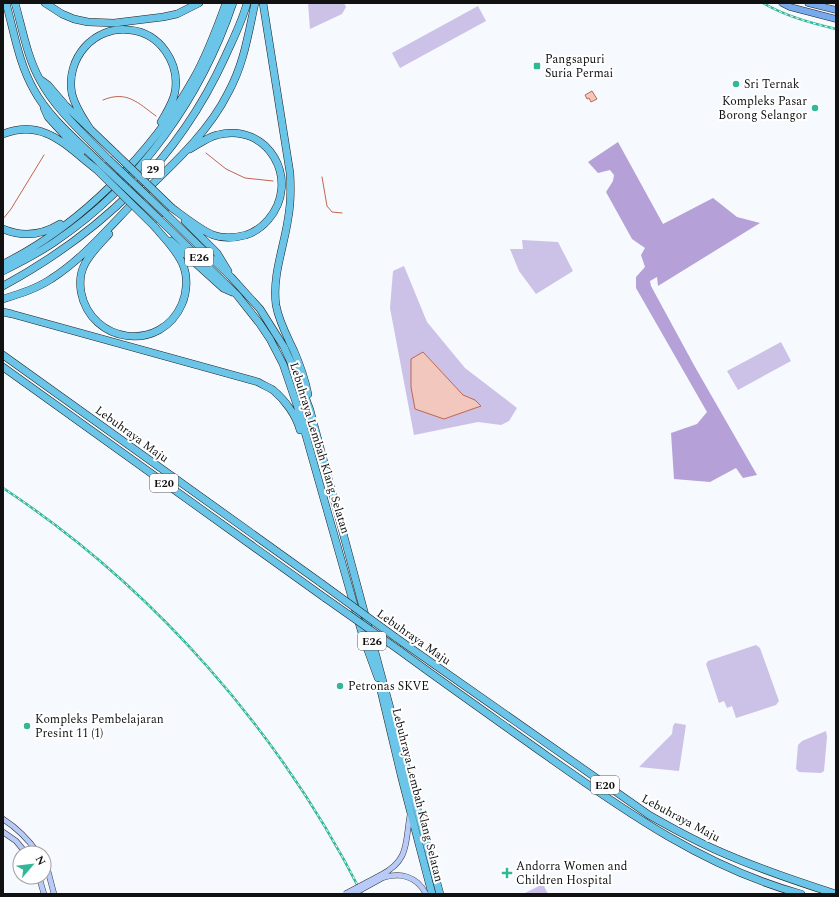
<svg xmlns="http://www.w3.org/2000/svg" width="839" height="897" viewBox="0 0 839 897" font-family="Spectral,serif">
	<rect width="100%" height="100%" fill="#f6f9fe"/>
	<!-- green -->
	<path fill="#ccc1e7" d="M308,3H344L346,7L342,14L310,29Z
		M478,6L486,21L400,68L392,53Z
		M522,240L558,242L573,271L536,294L519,271L510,249H523Z
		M404,266L427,322L465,368L517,408L509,421L501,425L478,422L414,435L390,308L393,271Z
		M781,342L791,361L738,390L727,371Z
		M756,645L760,648L779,701L776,705L736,718L732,706L727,708L724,701L719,703L706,664L708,661Z
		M675,723L686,725L679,771L639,767L672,734L673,726Z
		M826,731L827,737L824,771L821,773L799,772L796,769L798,745L802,741Z
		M543,884L548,894H523Z"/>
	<!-- forest -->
	<path fill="#b5a1d7" d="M618,142L663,224L713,198L737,217L760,223L658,286L657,277L650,281L651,286L695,367L757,475L743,478L736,468L710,482L674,479L671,433L697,424L707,412L636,288V277L645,267L641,255L645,248L632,239L606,192L613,181L614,175L610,170L598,173L588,162Z"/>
	<!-- water -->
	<path fill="#f2c8be" stroke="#c3654b" d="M592,91L597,99L591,102L589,98L587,99L585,95Z
		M423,352L463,395L475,400L481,406L444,419L415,409L411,387V359Z"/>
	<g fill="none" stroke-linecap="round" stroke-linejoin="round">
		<!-- stream -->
		<path stroke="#c3654b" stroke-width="1" d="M103,100C127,90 138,103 156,116
			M206,153L226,169L245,178L273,181
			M322,177L327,206L332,212L342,213
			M3,219L11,209L44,155"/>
		<defs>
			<path id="secondary" d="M3,819C17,828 28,839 38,853
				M3,832L16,841L26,853
				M44,863L48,871L54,894
				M381,875C410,860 405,842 410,815
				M39,877L44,894
				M382,878C400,872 417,876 426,894"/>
			<path id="primary" d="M782,3L790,7L836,19
				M808,3L836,10"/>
			<path id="highway" d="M6,3C14,32 19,64 34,90C49,118 79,142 102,165
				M15,3C22,27 27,57 40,80C56,110 84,134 108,159
				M45,3L62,14L74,19L88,22L114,23L163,17L177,14L199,3
				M263,3L290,173C291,188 291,203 288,219C284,247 272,276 276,305C279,322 287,336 294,351C300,365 305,379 308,394
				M41,80L48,85L66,106L115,153
				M44,108L48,117L81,153
				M90,129C83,118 75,107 72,94C65,59 94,25 130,30C160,33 180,63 175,92C173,103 166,113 161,122
				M3,134C44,118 66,146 96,169
				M172,208C183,216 202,231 213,235C224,239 235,238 246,235C255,232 262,227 268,220C302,181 268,121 217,135C208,137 199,144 190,149
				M166,214L231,277L260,309L284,347L300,383L310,410L440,894
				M160,220L237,295L260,324L270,339L283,364L299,411L363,637L378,678
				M185,221L217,253L228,271
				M3,229C22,237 42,235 60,224
				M109,234C100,244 88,255 83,268C80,275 80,285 81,292C91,344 161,353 182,304C187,292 188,277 183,265C177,250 164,238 154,226
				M171,241L223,288L232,292
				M3,264C80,226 152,153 194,78C207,55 217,28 226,3
				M3,271C21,262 39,253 56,241C140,184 201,98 233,3
				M3,286C102,232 178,160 225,57C233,39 242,22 247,3
				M3,299C19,294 36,289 51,279C81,260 106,231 131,205C165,171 206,137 228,93C244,64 248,35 255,3
				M3,312L12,314L258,382C263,385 268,387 273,390C285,400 296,415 300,430
				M3,355L321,583
				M3,367L325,598
				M395,637L649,815C670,827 692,839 714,849C754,867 795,881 836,894
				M399,650C448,686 498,721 547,756C626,812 706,868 801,894
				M381,691L402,779L432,894"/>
		</defs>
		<!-- secondary casing -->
		<use href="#secondary" stroke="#333" stroke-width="6"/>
		<!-- primary casing -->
		<use href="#primary" stroke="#222" stroke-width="7"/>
		<!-- highway casing -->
		<use href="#highway" stroke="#222" stroke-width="8"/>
		<!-- secondary -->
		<use href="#secondary" stroke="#b7caf8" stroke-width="5"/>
		<!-- primary -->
		<use href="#primary" stroke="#77a9ed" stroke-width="6"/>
		<!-- highway -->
		<use href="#highway" stroke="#6ac5e8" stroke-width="7"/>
		<defs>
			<path id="rail" d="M763,3C785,16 811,23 836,29
				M3,488C153,587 281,733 362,894"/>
		</defs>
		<!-- rail casing -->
		<use href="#rail" stroke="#33b799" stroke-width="2.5"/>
		<!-- rail -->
		<use href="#rail" stroke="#fff" stroke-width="1" stroke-dasharray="3" stroke-linecap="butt"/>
		<defs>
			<path id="secondary-bridge" d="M345,894L381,875
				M353,894L382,878"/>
			<path id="highway-bridge" d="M115,153L172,208
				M108,159L166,214
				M102,165L160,220
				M96,169L154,226
				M321,583L395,637
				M325,598L399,650"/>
		</defs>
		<!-- secondary-bridge casing -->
		<use href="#secondary-bridge" stroke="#333" stroke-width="6" stroke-linecap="butt"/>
		<!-- highway-bridge casing -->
		<use href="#highway-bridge" stroke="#222" stroke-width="8" stroke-linecap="butt"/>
		<!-- secondary-bridge -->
		<use href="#secondary-bridge" stroke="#b7caf8" stroke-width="5"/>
		<!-- highway-bridge -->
		<use href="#highway-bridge" stroke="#6ac5e8" stroke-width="7"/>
	</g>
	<!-- markers -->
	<g fill="#33b799" stroke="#fff" stroke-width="1.5">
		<rect x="533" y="62" width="8" height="8" rx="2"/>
		<circle cx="736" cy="84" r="4"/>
		<circle cx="815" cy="108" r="4"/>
		<circle cx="340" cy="686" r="4"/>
		<circle cx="27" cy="726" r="4"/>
		<path d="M505 867h4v4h4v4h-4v4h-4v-4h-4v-4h4z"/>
	</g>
	<g text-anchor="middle" stroke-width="4" stroke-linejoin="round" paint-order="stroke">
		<!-- shield labels -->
		<g fill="#fff" stroke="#585858" stroke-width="1">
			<rect x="142" y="160" width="22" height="18" rx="3"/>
			<rect x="185" y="248" width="28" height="18" rx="3"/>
			<rect x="150" y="474" width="28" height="18" rx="3"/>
			<rect x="358" y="632" width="28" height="18" rx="3"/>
			<rect x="591" y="776" width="28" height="18" rx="3"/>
		</g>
		<g font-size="11" font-weight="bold" fill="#111">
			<text x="153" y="173">29</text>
			<text x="199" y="261">E26</text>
			<text x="164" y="487">E20</text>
			<text x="372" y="645">E26</text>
			<text x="605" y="789">E20</text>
		</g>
		<!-- poi labels -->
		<g font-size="12" fill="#111" stroke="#fff" text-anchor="start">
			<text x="545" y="63">Pangsapuri<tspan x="545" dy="14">Suria Permai</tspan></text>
			<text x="744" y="88">Sri Ternak</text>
			<text x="807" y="105" text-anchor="end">Kompleks Pasar<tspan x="807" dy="14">Borong Selangor</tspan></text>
			<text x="348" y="690">Petronas SKVE</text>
			<text x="35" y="723">Kompleks Pembelajaran<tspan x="35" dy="14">Presint 11 (1)</tspan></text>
			<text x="516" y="870">Andorra Women and<tspan x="516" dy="14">Children Hospital</tspan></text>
		</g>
		<!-- street labels -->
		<g font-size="12" fill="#111" stroke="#fff">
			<text transform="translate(132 434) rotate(36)" y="4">Lebuhraya Maju</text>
			<text transform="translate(320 448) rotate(73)" y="4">Lebuhraya Lembah Klang Selatan</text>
			<text transform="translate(414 637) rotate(35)" y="4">Lebuhraya Maju</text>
			<text transform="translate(418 795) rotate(76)" y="4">Lebuhraya Lembah Klang Selatan</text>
			<text transform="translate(681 818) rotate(28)" y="4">Lebuhraya Maju</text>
		</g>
	</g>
	<!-- border -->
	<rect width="839" height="897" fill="none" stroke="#111111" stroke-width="8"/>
	<!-- north arrow -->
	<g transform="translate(32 865) rotate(62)"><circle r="19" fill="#ffffff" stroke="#a0a0a0"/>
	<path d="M0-3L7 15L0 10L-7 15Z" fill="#33b799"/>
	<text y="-6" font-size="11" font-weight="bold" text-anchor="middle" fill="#111111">N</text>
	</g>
</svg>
